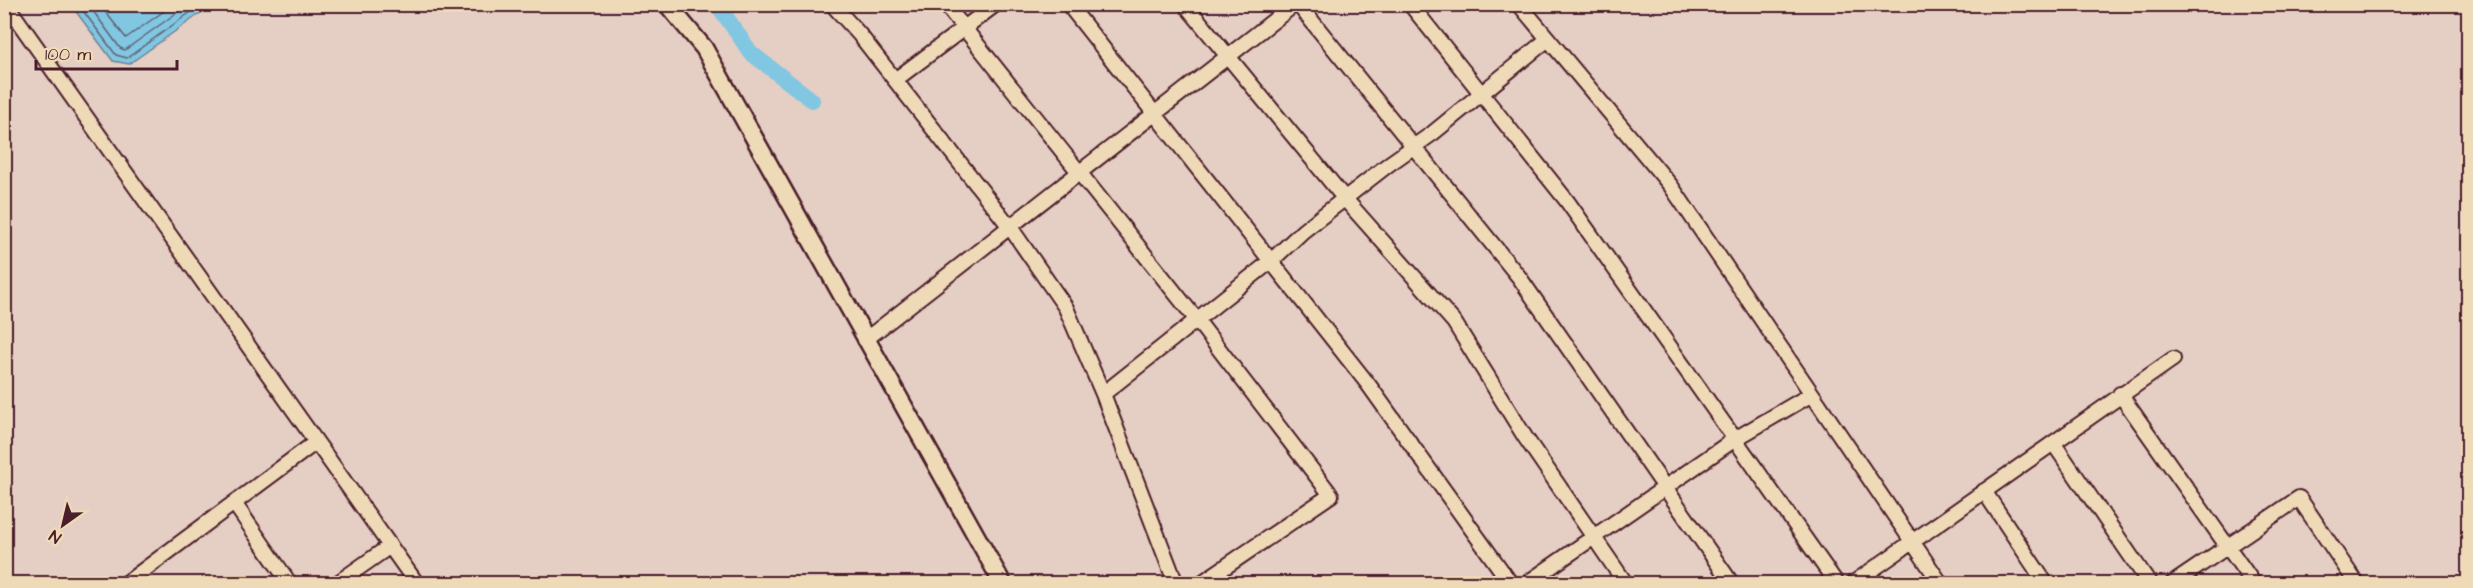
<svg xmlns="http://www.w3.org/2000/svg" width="2473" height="588" viewBox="0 0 2473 588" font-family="'Architects Daughter',sans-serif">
	<rect width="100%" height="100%" fill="#e5cec4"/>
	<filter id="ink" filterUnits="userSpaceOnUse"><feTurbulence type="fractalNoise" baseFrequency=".0167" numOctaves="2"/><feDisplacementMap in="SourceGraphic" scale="12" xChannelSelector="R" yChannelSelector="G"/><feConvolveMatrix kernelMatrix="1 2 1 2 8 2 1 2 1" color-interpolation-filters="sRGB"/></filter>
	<g filter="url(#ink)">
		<!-- water -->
		<path fill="#81c7e2" stroke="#6b8499" stroke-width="1.5" d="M71,5H212L129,64L113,61Z"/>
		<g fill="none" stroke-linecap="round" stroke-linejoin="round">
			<!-- shore -->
			<path stroke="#606274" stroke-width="1.5" d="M78,4L116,55L127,58L202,4
				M88,4L120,48L125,50L189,4
				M99,4L126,38L174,4"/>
			<!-- river -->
			<path stroke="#81c7e2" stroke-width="16" d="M717,4L751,53L812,100"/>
			<defs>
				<path id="minor" d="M6,4L417,584
					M832,4L859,34L1010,227L1066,308L1103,394L1176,584
					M945,4L1196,319L1331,495L1200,584
					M1068,4L1368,384L1511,584
					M1185,4L1345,199L1454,322L1525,437L1626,584
					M1298,4L1519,277L1732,584
					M1410,4L1567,201L1837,584
					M1519,4L1671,186L1941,584
					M895,80L996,4
					M865,340L1295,4
					M1103,394L1271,261L1303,231L1389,164L1433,133L1548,39
					M2120,394L2254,584
					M2054,444L2150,584
					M1984,491L2046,584
					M234,503L290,584
					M125,584L316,442
					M336,584L390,546
					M1526,584L1735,439L1812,394
					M1852,584L2173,359
					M2172,584L2299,498L2357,584"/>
				<path id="major" d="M667,4L704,48L1003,584"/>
			</defs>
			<!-- minor casing -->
			<use href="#minor" stroke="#4a1f2b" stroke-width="18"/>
			<!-- major casing -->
			<use href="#major" stroke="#4a1f2b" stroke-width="21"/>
			<!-- minor -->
			<use href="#minor" stroke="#efdab8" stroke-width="14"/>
			<!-- major -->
			<use href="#major" stroke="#efdab8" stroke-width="16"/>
		</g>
	</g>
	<!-- margin -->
	<rect width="2473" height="588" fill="none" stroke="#efdab8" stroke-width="24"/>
	<rect x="12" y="12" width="2449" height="564" fill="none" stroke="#4a1f2b" stroke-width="2" filter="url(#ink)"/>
	<!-- north arrow -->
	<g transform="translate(63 525) rotate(214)" stroke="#efdab8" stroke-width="4.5" paint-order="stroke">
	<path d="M0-4.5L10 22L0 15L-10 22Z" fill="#4a1f2b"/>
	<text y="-9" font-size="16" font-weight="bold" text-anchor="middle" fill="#4a1f2b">N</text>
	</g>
	<!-- scale -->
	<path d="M36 60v9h141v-9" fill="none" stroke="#4a1f2b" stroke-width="3"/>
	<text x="45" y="60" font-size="18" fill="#4a1f2b" stroke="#efdab8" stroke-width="4.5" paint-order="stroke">100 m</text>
</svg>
